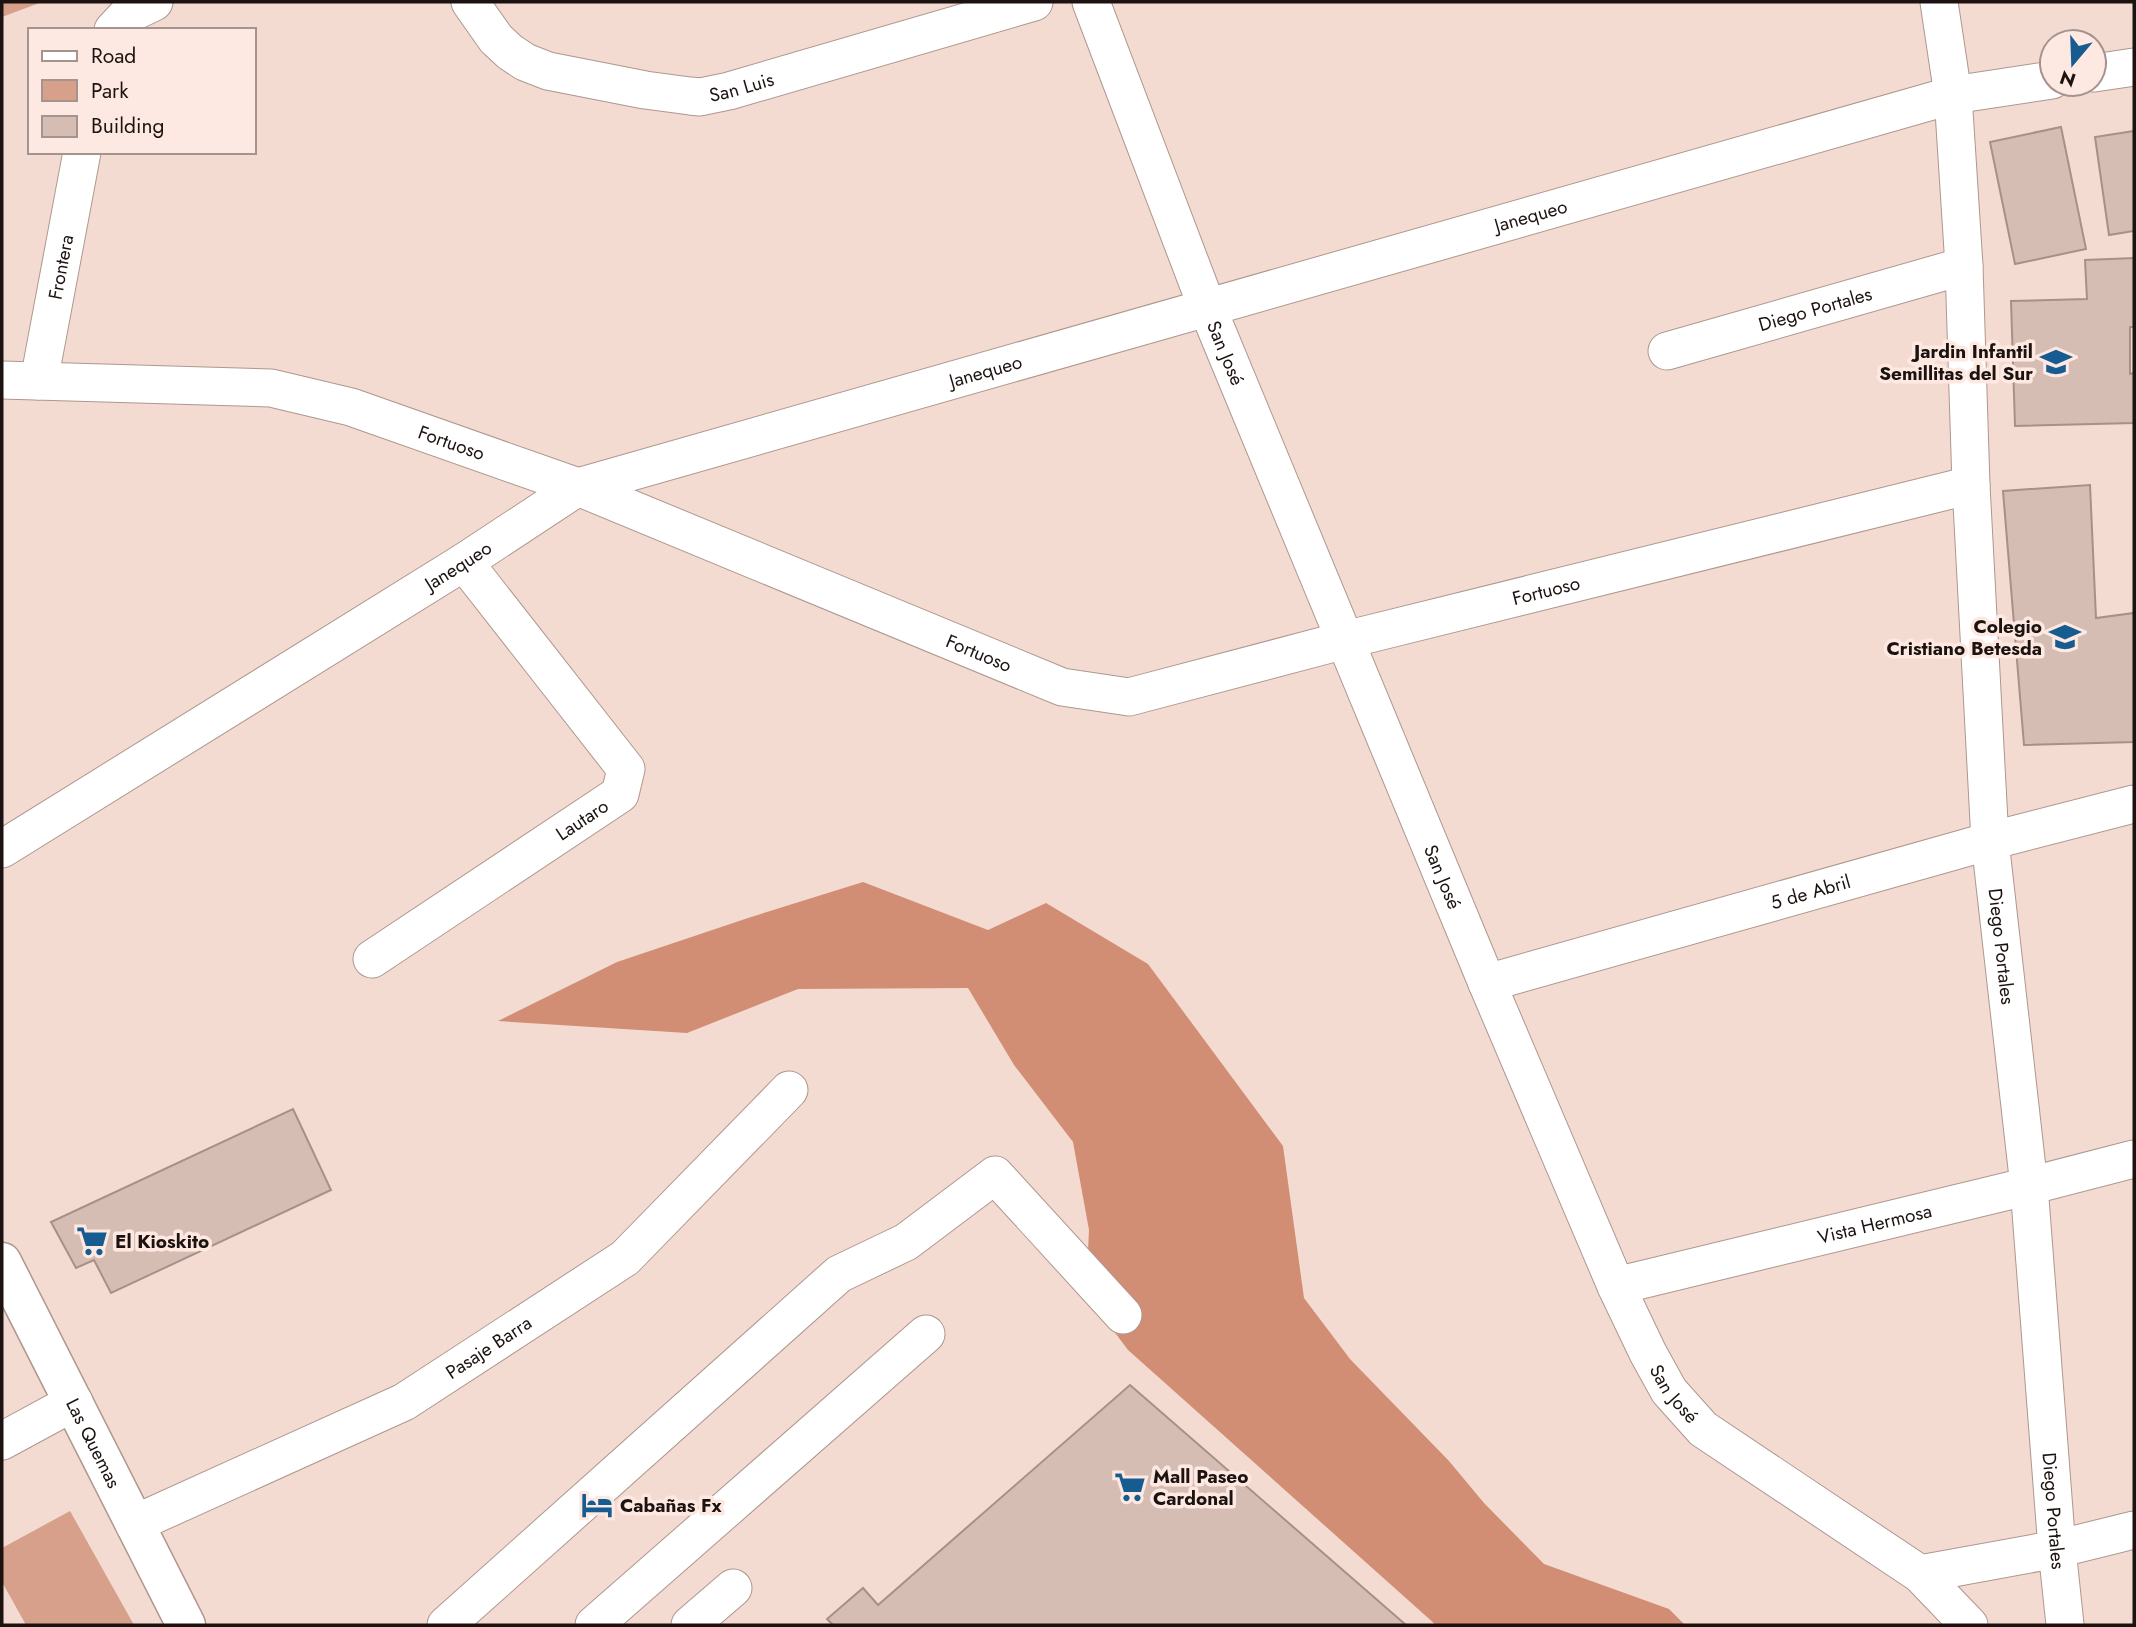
<svg xmlns="http://www.w3.org/2000/svg" width="2136" height="1627" viewBox="0 0 2136 1627" font-family="Jost,sans-serif">
	<rect width="100%" height="100%" fill="#f4dbd1"/>
	<!-- green -->
	<path fill="#d7a08b" d="M2,2H42L2,17Z
		M70,1511L134,1625H26L2,1582V1548Z"/>
	<!-- forest -->
	<path fill="#d18e74" d="M863,882L988,930L1046,903L1148,964L1283,1146L1304,1298L1350,1359L1449,1461L1484,1503L1544,1564L1669,1609L1685,1625H1436L1128,1350L1086,1294L1089,1230L1073,1142L1014,1065L968,988L798,989L687,1033L498,1021L617,962L748,918Z"/>
	<!-- building -->
	<path fill="#d5bdb4" stroke="#a79087" stroke-width="2" d="M2061,127L2086,249L2015,264L1990,142Z
		M2134,131V231L2109,235L2095,137Z
		M2134,258V327H2130V374L2134,373V423L2015,426L2011,301L2087,299L2085,260Z
		M2090,485L2096,618L2134,613V742L2024,745L2003,491Z
		M293,1109L331,1190L111,1293L94,1260L76,1268L51,1222Z
		M1130,1385L1406,1625H833L827,1619L863,1588L878,1605Z"/>
	<g fill="none" stroke-linecap="round" stroke-linejoin="round">
		<defs>
			<g id="minor">
				<path id="s1" d="M470,2L496,39L510,52L525,62L548,71L645,90L690,96L700,97L729,91L1034,2"/>
				<path id="s2" d="M1091,2L1207,307L1487,983L1616,1286L1648,1353L1669,1391L1703,1429L1920,1574L1969,1625"/>
				<path id="s3" d="M1939,2L1953,95L1964,266L1971,485L1990,841L2029,1186L2057,1549L2065,1625"/>
				<path d="M113,30L127,15L154,2"/>
				<path d="M2094,73L2134,67"/>
				<path id="s4" d="M1667,351L1964,266"/>
				<path id="s5" d="M2,380L271,388L351,407L578,487L1062,687L1129,697L1345,640L1971,485"/>
				<path id="s6" d="M39,381L82,152"/>
				<path id="s7" d="M2,849L464,562L578,487L1953,95L2052,80"/>
				<path id="s8" d="M372,959L620,794L626,769L464,562"/>
				<path id="s9" d="M1487,983L1990,841L2134,804"/>
				<path id="s10" d="M1616,1286L2029,1186L2134,1159"/>
				<path d="M2,1441L74,1402"/>
				<path id="s11" d="M134,1524L404,1402L625,1258L789,1090"/>
				<path d="M1920,1574L2057,1549L2134,1530"/>
				<path d="M446,1625L839,1274L906,1242L995,1175L1123,1315"/>
				<path d="M594,1625L926,1334"/>
				<path d="M690,1625L733,1588"/>
			</g>
			<g id="major">
				<path id="s12" d="M2,1262L186,1625"/>
			</g>
		</defs>
		<!-- minor casing -->
		<use href="#minor" stroke="#ae978e" stroke-width="39"/>
		<!-- major casing -->
		<use href="#major" stroke="#ae978e" stroke-width="41"/>
		<!-- minor -->
		<use href="#minor" stroke="#fff" stroke-width="37"/>
		<!-- major -->
		<use href="#major" stroke="#fff" stroke-width="38"/>
	</g>
	<!-- icons -->
	<defs>
		<symbol id="school-bare" viewBox="-9 -9 18 18"><path d="M0-5L7-2L0 1L-7-2ZM-4 1L0 2.5L4 1V4Q0 6-4 4Z" fill="#175c91" stroke="#fee9e2" stroke-width="2.5" paint-order="stroke"/></symbol>
		<symbol id="supermarket-bare" viewBox="-9 -9 18 18"><path d="M-6-5.5h2.5l.6 2H6L4.5 2H-2.5L-4.4-4H-6ZM-1.5 3.2a1.3 1.3 0 1 0 .1 0ZM3 3.2a1.3 1.3 0 1 0 .1 0Z" fill="#175c91" stroke="#fee9e2" stroke-width="2.5" paint-order="stroke"/></symbol>
		<symbol id="hotel-bare" viewBox="-9 -9 18 18"><path d="M-6-4.5h1.5V1H6V5H4.5V3h-9V5H-6ZM-4 0a1.8 1.8 0 1 1 3.6 0ZM.5 0V-2.5h3Q6-2.5 6 0Z" fill="#175c91" stroke="#fee9e2" stroke-width="2.5" paint-order="stroke"/></symbol>
	</defs>
	<g fill-rule="evenodd">
		<use href="#school-bare" x="2034" y="340" width="44" height="44"/>
		<use href="#school-bare" x="2043" y="615" width="44" height="44"/>
		<use href="#supermarket-bare" x="70" y="1219" width="44" height="44"/>
		<use href="#supermarket-bare" x="1108" y="1465" width="44" height="44"/>
		<use href="#hotel-bare" x="575" y="1483" width="44" height="44"/>
	</g>
	<g text-anchor="middle" stroke-width="7" stroke-linejoin="round" paint-order="stroke">
		<!-- street labels -->
		<g font-size="19" fill="#1c1310" stroke="#fee9e2">
			<text dy="7" stroke="none"><textPath href="#s1" startOffset="304">San Luis</textPath></text>
			<text dy="7" stroke="none"><textPath href="#s7" startOffset="1671">Janequeo</textPath></text>
			<text dy="7" stroke="none"><textPath href="#s6" startOffset="116">Frontera</textPath></text>
			<text dy="7" stroke="none"><textPath href="#s4" startOffset="154">Diego Portales</textPath></text>
			<text dy="7" stroke="none"><textPath href="#s2" startOffset="376">San José</textPath></text>
			<text dy="7" stroke="none"><textPath href="#s7" startOffset="1104">Janequeo</textPath></text>
			<text dy="7" stroke="none"><textPath href="#s5" startOffset="458">Fortuoso</textPath></text>
			<text dy="7" stroke="none"><textPath href="#s7" startOffset="537">Janequeo</textPath></text>
			<text dy="7" stroke="none"><textPath href="#s5" startOffset="1614">Fortuoso</textPath></text>
			<text dy="7" stroke="none"><textPath href="#s5" startOffset="1026">Fortuoso</textPath></text>
			<text dy="7" stroke="none"><textPath href="#s8" startOffset="252">Lautaro</textPath></text>
			<text dy="7" stroke="none"><textPath href="#s2" startOffset="943">San José</textPath></text>
			<text dy="7" stroke="none"><textPath href="#s9" startOffset="336">5 de Abril</textPath></text>
			<text dy="7" stroke="none"><textPath href="#s3" startOffset="947">Diego Portales</textPath></text>
			<text dy="7" stroke="none"><textPath href="#s10" startOffset="266">Vista Hermosa</textPath></text>
			<text dy="7" stroke="none"><textPath href="#s11" startOffset="397">Pasaje Barra</textPath></text>
			<text dy="7" stroke="none"><textPath href="#s2" startOffset="1510">San José</textPath></text>
			<text dy="7" stroke="none"><textPath href="#s12" startOffset="203">Las Quemas</textPath></text>
			<text dy="7" stroke="none"><textPath href="#s3" startOffset="1514">Diego Portales</textPath></text>
		</g>
		<!-- poi labels -->
		<g font-size="19" font-weight="bold" fill="#1c1310" stroke="#fee9e2" text-anchor="start">
			<text x="2033" y="358" text-anchor="end">Jardin Infantil<tspan x="2033" dy="22">Semillitas del Sur</tspan></text>
			<text x="2042" y="633" text-anchor="end">Colegio<tspan x="2042" dy="22">Cristiano Betesda</tspan></text>
			<text x="115" y="1248">El Kioskito</text>
			<text x="1153" y="1483">Mall Paseo<tspan x="1153" dy="22">Cardonal</tspan></text>
			<text x="620" y="1512">Cabañas Fx</text>
		</g>
	</g>
	<!-- border -->
	<rect width="2136" height="1627" fill="none" stroke="#1c1310" stroke-width="7"/>
	<!-- legend -->
	<rect x="28" y="28" width="228" height="126" fill="#fee9e2" stroke="#a4938e" stroke-width="2"/>
	<rect x="42" y="51" width="35" height="10" fill="#ffffff" stroke="#a4938e" stroke-width="2"/>
	<text x="91" y="63" font-size="21" fill="#1c1310">Road</text>
	<rect x="42" y="80" width="35" height="21" fill="#d7a08b" stroke="#a4938e" stroke-width="2"/>
	<text x="91" y="98" font-size="21" fill="#1c1310">Park</text>
	<rect x="42" y="116" width="35" height="21" fill="#d5bdb4" stroke="#a4938e" stroke-width="2"/>
	<text x="91" y="133" font-size="21" fill="#1c1310">Building</text>
	<!-- north arrow -->
	<g transform="translate(2073 63) rotate(199)"><circle r="33" fill="#fee9e2" stroke="#a4938e" stroke-width="2"/>
	<path d="M0-5L12 26L0 18L-12 26Z" fill="#175c91"/>
	<text y="-10" font-size="19" font-weight="bold" text-anchor="middle" fill="#1c1310">N</text>
	</g>
</svg>
